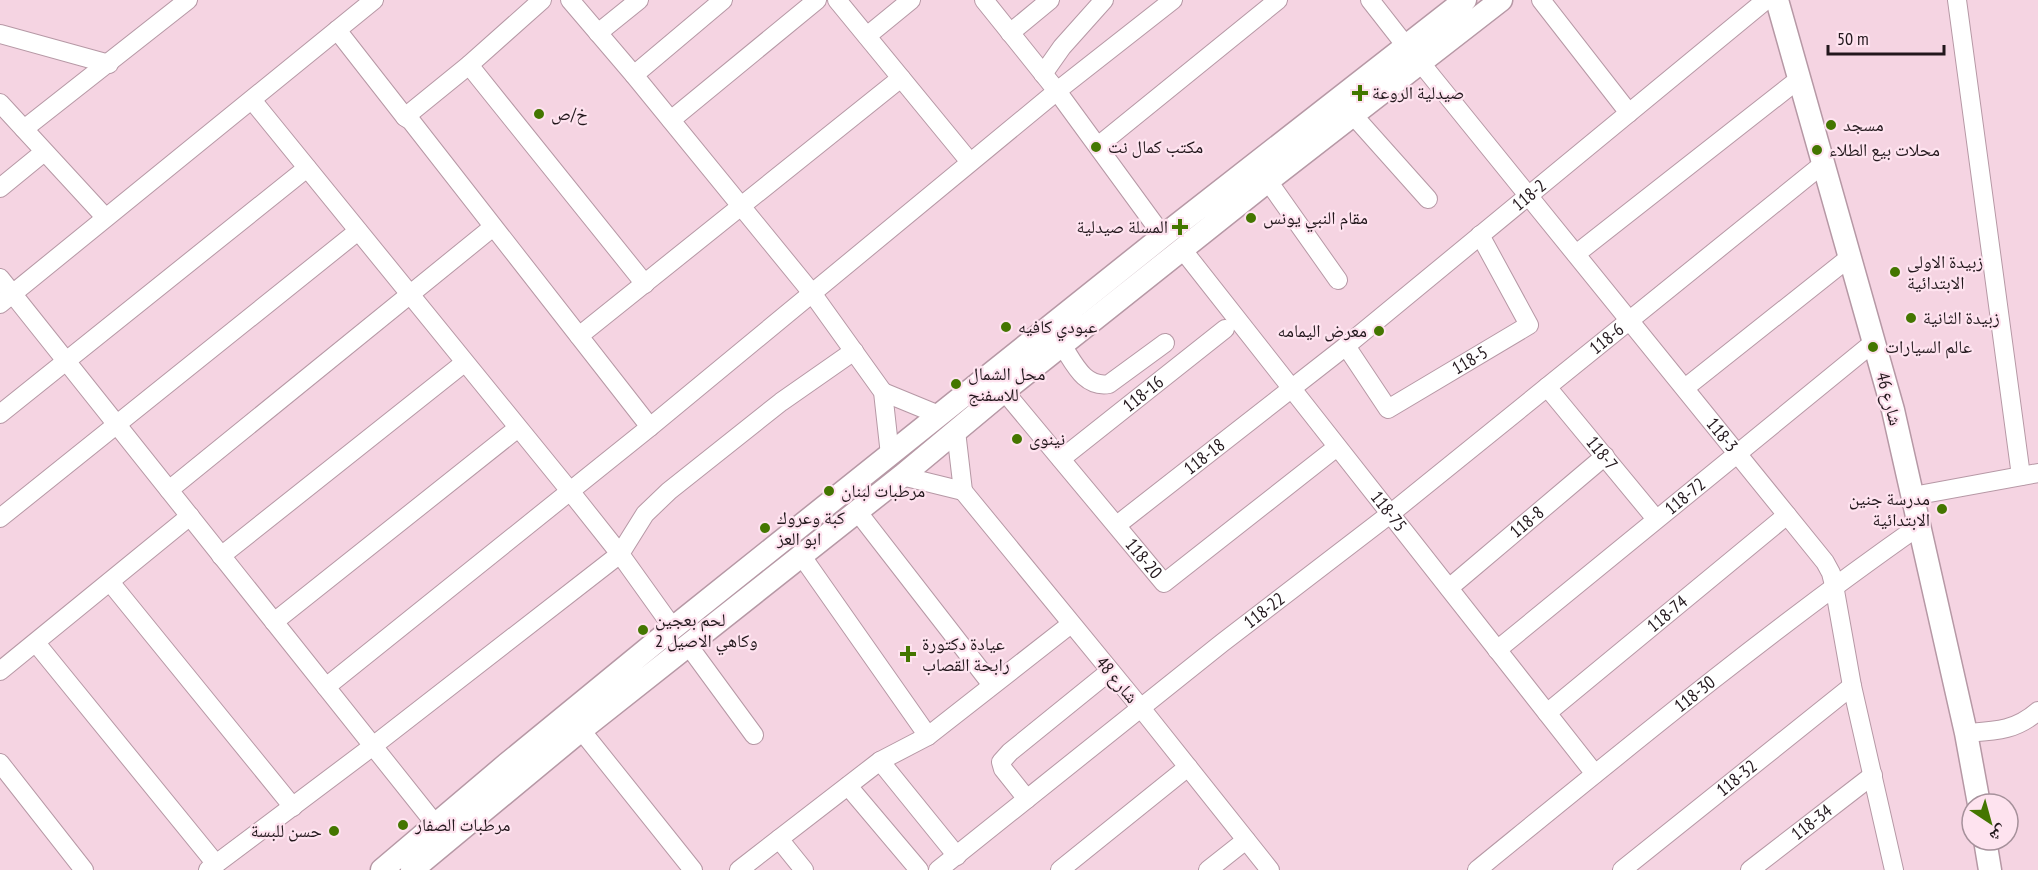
<svg xmlns="http://www.w3.org/2000/svg" width="2038" height="870" viewBox="0 0 2038 870" font-family="'PT Sans Narrow','Noto Naskh Arabic',sans-serif">
	<rect width="100%" height="100%" fill="#f5d4e2"/>
	<g fill="none" stroke-linecap="round" stroke-linejoin="round">
		<defs>
			<g id="minor">
				<path d="M570,0L634,75L812,293L883,392L890,455"/>
				<path d="M837,0L970,162"/>
				<path d="M984,0L1057,91L1163,236"/>
				<path d="M1370,0L1406,46"/>
				<path d="M1541,0L1629,113"/>
				<path d="M1957,0L2021,476"/>
				<path d="M337,30L405,117L411,121L650,427"/>
				<path d="M598,33L639,0"/>
				<path d="M1010,33L1050,0"/>
				<path d="M0,34L109,64"/>
				<path d="M867,36L911,0"/>
				<path id="s1" d="M1420,62L1825,562L1831,573L1834,585L1852,686L1894,870"/>
				<path d="M469,65L645,284"/>
				<path d="M1043,74L1062,47L1104,0"/>
				<path d="M634,75L723,0"/>
				<path d="M252,100L570,491L620,554L673,628"/>
				<path d="M0,103L105,217"/>
				<path d="M1353,115L1428,199"/>
				<path d="M405,117L469,65L542,0"/>
				<path d="M671,120L817,0"/>
				<path d="M24,129L188,0"/>
				<path d="M1098,146L1278,0"/>
				<path d="M1268,181L1338,280"/>
				<path d="M0,188L44,152"/>
				<path id="s2" d="M1182,249L1595,774"/>
				<path d="M1576,254L1799,79"/>
				<path d="M0,278L436,825"/>
				<path d="M0,304L374,0"/>
				<path d="M579,336L901,78"/>
				<path d="M1062,345C1074,363 1084,388 1109,384L1165,343"/>
				<path id="s3" d="M1346,346L1388,409L1529,325L1480,235"/>
				<path id="s4" d="M1547,387L1656,519"/>
				<path d="M1685,388L1850,257"/>
				<path id="s5" d="M1004,391L1164,583L1337,447"/>
				<path d="M883,392L939,415"/>
				<path d="M0,414L307,168"/>
				<path d="M956,431L963,491"/>
				<path id="s6" d="M1061,459L1225,329"/>
				<path d="M902,476L963,491"/>
				<path d="M169,490L493,227"/>
				<path d="M963,491L1141,708L1270,870"/>
				<path d="M1913,496L2038,473"/>
				<path d="M857,511L992,685"/>
				<path d="M0,518L358,231"/>
				<path id="s7" d="M1117,525L1346,346L1766,0"/>
				<path d="M801,555L928,736"/>
				<path d="M221,556L464,363"/>
				<path d="M110,582L293,807"/>
				<path id="s8" d="M1449,588L1605,456"/>
				<path d="M274,622L518,428"/>
				<path d="M36,643L216,864"/>
				<path d="M688,645L754,735"/>
				<path id="s9" d="M1497,650L1874,342"/>
				<path d="M0,671L190,516"/>
				<path d="M326,687L650,427L1057,91L1173,0"/>
				<path id="s10" d="M1547,713L1787,515"/>
				<path d="M581,730L693,870"/>
				<path d="M1966,733C1995,731 2015,731 2038,711"/>
				<path d="M880,761L957,856"/>
				<path d="M0,763L84,870"/>
				<path d="M848,786L919,870"/>
				<path d="M1027,799L1003,769L1001,762L1010,752L1110,671"/>
				<path d="M779,839L804,870"/>
				<path d="M208,870L373,746L620,554L645,514L669,491L781,402L854,351"/>
				<path d="M739,870L880,761L928,736L1071,624"/>
				<path id="s11" d="M938,870L1222,643L1390,514L1823,164"/>
				<path d="M1060,870L1188,767"/>
				<path d="M1208,870L1246,840"/>
				<path id="s12" d="M1477,870C1622,752 1766,633 1919,526"/>
				<path id="s13" d="M1622,870L1852,686"/>
				<path id="s14" d="M1750,870L1873,775"/>
			</g>
			<path id="major" d="M1777,0L1893,410L1966,733L1979,804
				M1985,840L1990,870
				M382,870L507,764L673,628L1163,236L1465,0
				M412,870L581,730L902,476L1004,391L1268,181L1501,0"/>
		</defs>
		<!-- minor casing -->
		<use href="#minor" stroke="#b698a5" stroke-width="20"/>
		<!-- major casing -->
		<use href="#major" stroke="#b698a5" stroke-width="25"/>
		<!-- minor -->
		<use href="#minor" stroke="#fff" stroke-width="18"/>
		<!-- major -->
		<use href="#major" stroke="#fff" stroke-width="22"/>
	</g>
	<!-- markers -->
	<g fill="#447600" stroke="#fee3ef" stroke-width="2">
		<path d="M1357 84h6v6h6v6h-6v6h-6v-6h-6v-6h6z"/>
		<circle cx="539" cy="114" r="6"/>
		<circle cx="1831" cy="125" r="6"/>
		<circle cx="1096" cy="147" r="6"/>
		<circle cx="1817" cy="150" r="6"/>
		<circle cx="1251" cy="218" r="6"/>
		<path d="M1177 218h6v6h6v6h-6v6h-6v-6h-6v-6h6z"/>
		<circle cx="1895" cy="272" r="6"/>
		<circle cx="1911" cy="318" r="6"/>
		<circle cx="1006" cy="327" r="6"/>
		<circle cx="1379" cy="331" r="6"/>
		<circle cx="1873" cy="347" r="6"/>
		<circle cx="956" cy="384" r="6"/>
		<circle cx="1017" cy="439" r="6"/>
		<circle cx="829" cy="491" r="6"/>
		<circle cx="1942" cy="509" r="6"/>
		<circle cx="765" cy="528" r="6"/>
		<circle cx="643" cy="630" r="6"/>
		<path d="M905 645h6v6h6v6h-6v6h-6v-6h-6v-6h6z"/>
		<circle cx="403" cy="825" r="6"/>
		<circle cx="334" cy="831" r="6"/>
	</g>
	<g text-anchor="middle" stroke-width="4.5" stroke-linejoin="round" paint-order="stroke">
		<!-- poi labels -->
		<g font-size="18" fill="#22171c" stroke="#fee3ef" text-anchor="start">
			<text x="1372" y="99">صيدلية الروعة</text>
			<text x="551" y="120">خ/ص</text>
			<text x="1843" y="131">مسجد</text>
			<text x="1108" y="153">مكتب كمال نت</text>
			<text x="1829" y="156">محلات بيع الطلاء</text>
			<text x="1263" y="224">مقام النبي يونس</text>
			<text x="1168" y="233" text-anchor="end">المسلة صيدلية</text>
			<text x="1907" y="268">زبيدة الاولى<tspan x="1907" dy="21">الابتدائية</tspan></text>
			<text x="1923" y="324">زبيدة الثانية</text>
			<text x="1018" y="333">عبودي كافيه</text>
			<text x="1367" y="337" text-anchor="end">معرض اليمامه</text>
			<text x="1885" y="353">عالم السيارات</text>
			<text x="968" y="380">محل الشمال<tspan x="968" dy="21">للاسفنج</tspan></text>
			<text x="1029" y="445">نينوى</text>
			<text x="841" y="497">مرطبات لبنان</text>
			<text x="1930" y="505" text-anchor="end">مدرسة جنين<tspan x="1930" dy="21">الابتدائية</tspan></text>
			<text x="777" y="524">كبة وعروك<tspan x="777" dy="21">ابو العز</tspan></text>
			<text x="655" y="626">لحم بعجين<tspan x="655" dy="21">وكاهي الاصيل 2</tspan></text>
			<text x="922" y="650">عيادة دكتورة<tspan x="922" dy="21">رابحة القصاب</tspan></text>
			<text x="415" y="831">مرطبات الصفار</text>
			<text x="322" y="837" text-anchor="end">حسن للبسة</text>
		</g>
		<!-- street labels -->
		<g font-size="18" fill="#22171c" stroke="#fee3ef">
			<text dy="6" stroke="none"><textPath href="#s7" startOffset="528">118-2</textPath></text>
			<text dy="6" stroke="none"><textPath href="#s11" startOffset="854">118-6</textPath></text>
			<text dy="6" stroke="none"><textPath href="#s3" startOffset="171">118-5</textPath></text>
			<text dy="6" stroke="none"><textPath href="#s6" startOffset="105">118-16</textPath></text>
			<text transform="translate(1889 399) rotate(75)" y="6">شارع 46</text>
			<text dy="6" stroke="none"><textPath href="#s1" startOffset="480">118-3</textPath></text>
			<text dy="6" stroke="none"><textPath href="#s4" startOffset="86">118-7</textPath></text>
			<text dy="6" stroke="none"><textPath href="#s7" startOffset="111">118-18</textPath></text>
			<text dy="6" stroke="none"><textPath href="#s9" startOffset="243">118-72</textPath></text>
			<text dy="6" stroke="none"><textPath href="#s2" startOffset="334">118-75</textPath></text>
			<text dy="6" stroke="none"><textPath href="#s8" startOffset="102">118-8</textPath></text>
			<text dy="6" stroke="none"><textPath href="#s5" startOffset="218">118-20</textPath></text>
			<text dy="6" stroke="none"><textPath href="#s11" startOffset="417">118-22</textPath></text>
			<text dy="6" stroke="none"><textPath href="#s10" startOffset="156">118-74</textPath></text>
			<text transform="translate(1117 680) rotate(50)" y="6">شارع 48</text>
			<text dy="6" stroke="none"><textPath href="#s12" startOffset="280">118-30</textPath></text>
			<text dy="6" stroke="none"><textPath href="#s13" startOffset="147">118-32</textPath></text>
			<text dy="6" stroke="none"><textPath href="#s14" startOffset="78">118-34</textPath></text>
		</g>
	</g>
	<!-- north arrow -->
	<g transform="translate(1990 822) rotate(144)"><circle r="28" fill="#fee3ef" stroke="#a6919b" stroke-width="1.5"/>
	<path d="M0-4.5L10 22L0 15L-10 22Z" fill="#447600"/>
	<text y="-9" font-size="16" font-weight="bold" text-anchor="middle" fill="#22171c">ش</text>
	</g>
	<!-- scale -->
	<path d="M1828 45v9h116v-9" fill="none" stroke="#22171c" stroke-width="3"/>
	<text x="1837" y="45" font-size="18" fill="#22171c" stroke="#fee3ef" stroke-width="4.5" paint-order="stroke">50 m</text>
</svg>
